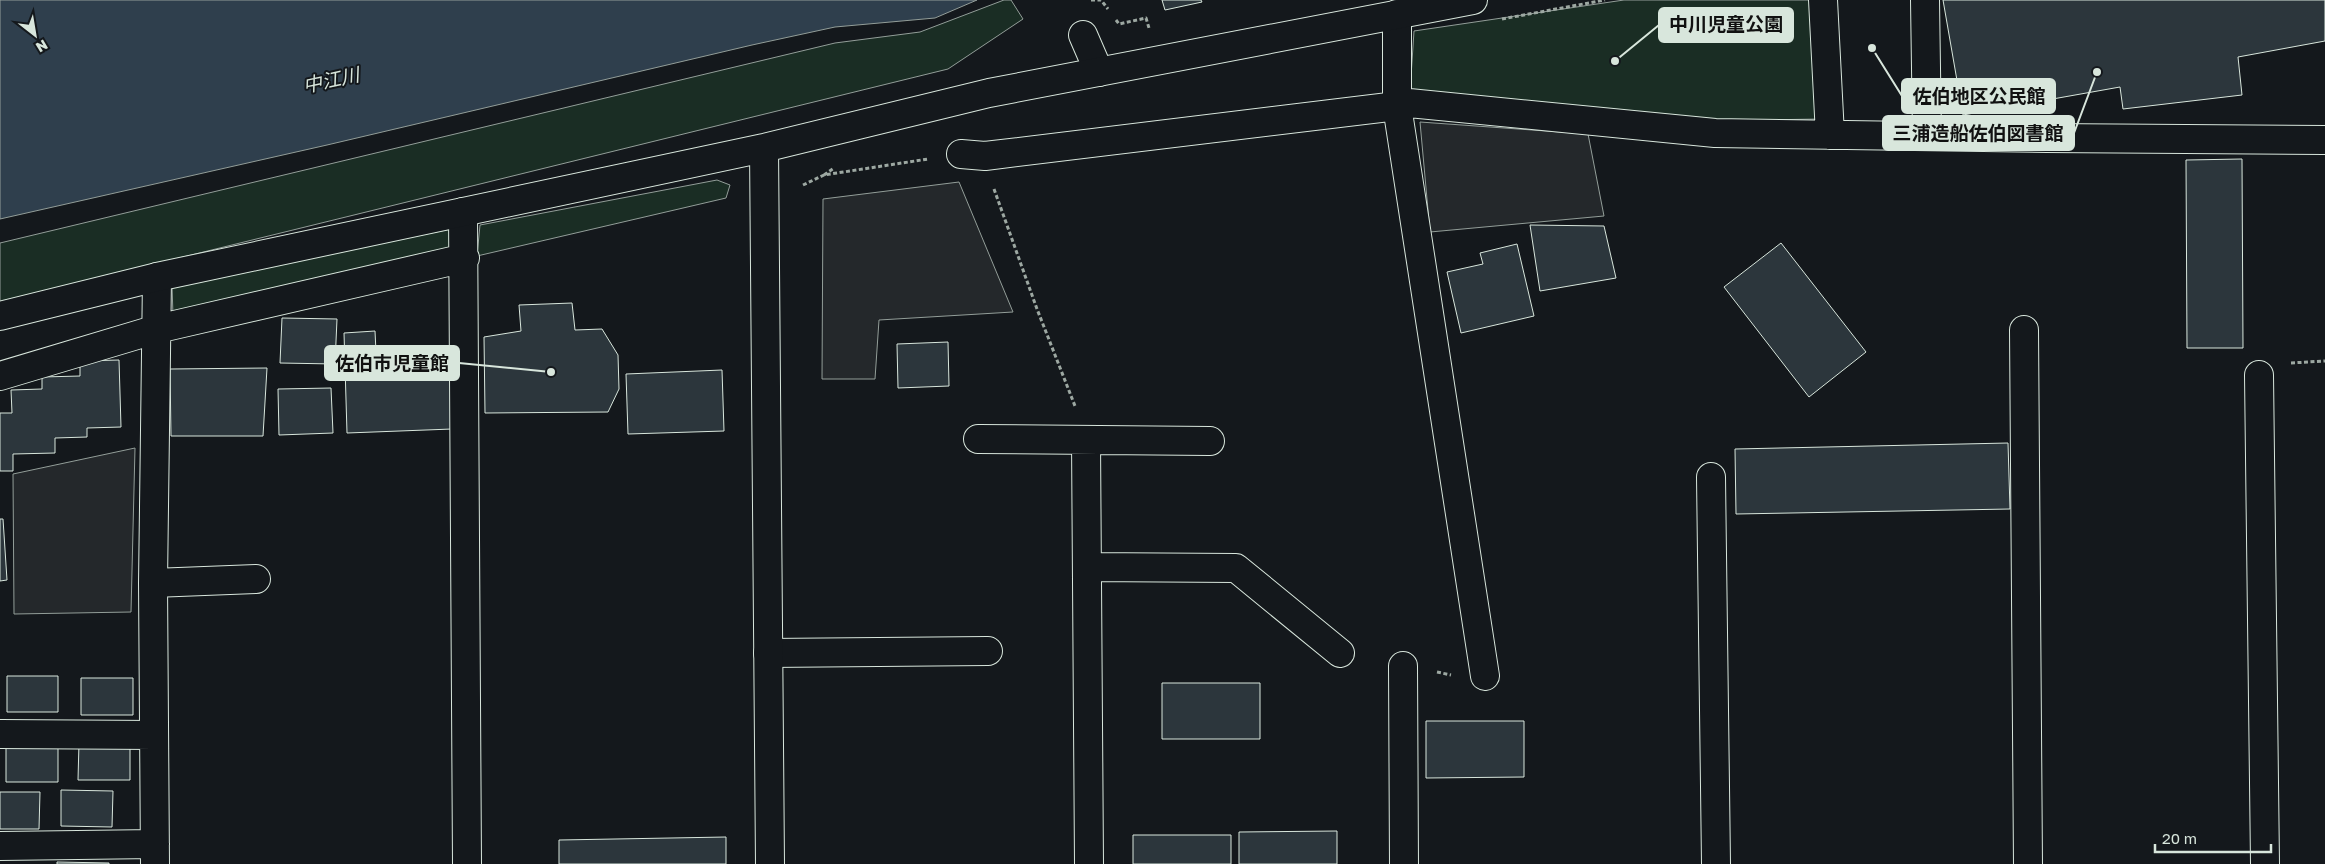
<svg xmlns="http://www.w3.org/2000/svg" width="2325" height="864" viewBox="0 0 2325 864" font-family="'Golos Text','Noto Sans JP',sans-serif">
	<rect width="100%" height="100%" fill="#14181c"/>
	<!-- green -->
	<path fill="#1a2d24" stroke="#939e99" d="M1004,0H1011L1023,19L948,69L0,302V243L835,43L920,32Z
		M1624,0H1816L1821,119L1697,121L1410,92L1414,31Z
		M717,180L730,185L726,198L477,256L480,225Z
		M456,228L455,251L173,316L172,285Z"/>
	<!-- parking -->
	<path fill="#24282b" stroke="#939e99" d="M1420,122L1588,134L1604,216L1430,232Z
		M959,182L1013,312L879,320L875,379H822L823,199Z
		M135,448L131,612L14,614L13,474Z"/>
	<!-- water -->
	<path fill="#2f3f4d" stroke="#939e99" d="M0,0H977L935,18L835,27L752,45L327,145L0,219Z"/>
	<!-- building -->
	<path fill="#2c363c" stroke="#d8e6dc" d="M1162,0H1201L1202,2L1165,10Z
		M1943,0H2325V41L2238,57L2242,95L2123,109L2120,87L1963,115Z
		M2242,159L2243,348H2187L2186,160Z
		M1530,225L1604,226L1616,278L1540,291Z
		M1781,243L1866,352L1809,397L1724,287Z
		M1517,244L1534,316L1461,333L1447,272L1483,264L1480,253Z
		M572,303L575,330L602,329L618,355L619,389L608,412L485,413L484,337L521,331L519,305Z
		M282,318L337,319L335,364L280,363Z
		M375,331L376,352L449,349L452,429L347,433L344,333Z
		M948,342L949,386L898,388L897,344Z
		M119,360L121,427L87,428V437L55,438V453L13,454V471H0V413H12L11,390L42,389V377L80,376V361Z
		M267,368L263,436H171L170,369Z
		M722,370L724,431L628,434L626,374Z
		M331,388L333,433L279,435L278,389Z
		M2008,443L2010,509L1736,514L1735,449Z
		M0,519H3L7,580L0,581Z
		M7,676H58V712H7Z
		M81,678H133V715H81Z
		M1162,683H1260V739H1162Z
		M1426,721H1524V777L1426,778Z
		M79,743L130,744V780H78Z
		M6,745L58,746V782H6Z
		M61,790L113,791L112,827L61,826Z
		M0,792H40L39,829H0Z
		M1337,831V864H1239V832Z
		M1133,835H1231V864H1133Z
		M726,837V864H559V840Z
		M57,862L109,863V864H57Z"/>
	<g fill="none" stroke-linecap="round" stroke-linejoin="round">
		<defs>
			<path id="street" d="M1823,0L1830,135
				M1925,0L1927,136
				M1397,14V106L1485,676
				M1083,35L1099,72
				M961,154L985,156L1397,106L1409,103L1715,133L2047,138L2325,140
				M463,212L467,864
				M2024,330L2028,864
				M2259,375L2265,864
				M0,376L157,329L465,258
				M978,439L1210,441
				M1086,440L1089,864
				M1711,477L1716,864
				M1087,567L1236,568L1340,653
				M153,583L256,579
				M768,653L988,651
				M1403,666L1404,864
				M0,734L154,735
				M0,846L155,844
				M155,864L153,583L157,277"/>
			<path id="secondary" d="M764,148L770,864
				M0,316L157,277L764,148L989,93L1473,0"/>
		</defs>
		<!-- street casing -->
		<use href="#street" stroke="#d8e6dc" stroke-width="30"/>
		<!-- secondary casing -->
		<use href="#secondary" stroke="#d8e6dc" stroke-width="30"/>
		<!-- path -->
		<path stroke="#9da8a2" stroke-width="3" stroke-dasharray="4 2.5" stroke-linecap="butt" d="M1091,0H1101L1108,9
			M1502,19L1605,0
			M1116,20L1119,24L1146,18L1149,28
			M824,175L834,168
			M803,185L824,175L928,159
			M994,189L1037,309L1075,406
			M2291,363L2325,361
			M1437,672L1451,675"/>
		<!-- street -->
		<use href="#street" stroke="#14181c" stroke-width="28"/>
		<!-- secondary -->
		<use href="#secondary" stroke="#14181c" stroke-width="28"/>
	</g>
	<g text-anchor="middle" stroke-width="4" stroke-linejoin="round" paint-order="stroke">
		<!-- water labels -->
		<g font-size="19" font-style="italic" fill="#d8e6dc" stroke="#14181c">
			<text transform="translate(331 80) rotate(-12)" y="7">中江川</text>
		</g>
	</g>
	<!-- callouts -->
	<path fill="none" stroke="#d8e6dc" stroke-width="2" d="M1615 61L1659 25M1872 48L1902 96M2097 72L2074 133M551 372L459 363"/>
	<g fill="#d8e6dc" stroke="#14181c" stroke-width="2">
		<circle cx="1615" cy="61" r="5"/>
		<circle cx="1872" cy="48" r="5"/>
		<circle cx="2097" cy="72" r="5"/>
		<circle cx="551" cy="372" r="5"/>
	</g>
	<g fill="#d8e6dc" stroke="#d8e6dc" stroke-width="2">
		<rect x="1659" y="8" width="134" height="34" rx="5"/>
		<rect x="1902" y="79" width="153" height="34" rx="5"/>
		<rect x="1883" y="116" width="191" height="34" rx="5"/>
		<rect x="325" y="346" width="134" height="34" rx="5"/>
	</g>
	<g font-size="19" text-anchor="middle" font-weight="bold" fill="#111">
		<text x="1726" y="31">中川児童公園</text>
		<text x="1979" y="103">佐伯地区公民館</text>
		<text x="1978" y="140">三浦造船佐伯図書館</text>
		<text x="392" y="370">佐伯市児童館</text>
	</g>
	<!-- north arrow -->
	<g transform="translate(35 35) rotate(149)" stroke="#14181c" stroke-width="4" paint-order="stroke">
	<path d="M0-4L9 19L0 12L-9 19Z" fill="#d8e6dc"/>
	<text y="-8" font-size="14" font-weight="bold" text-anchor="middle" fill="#d8e6dc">N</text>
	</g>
	<!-- scale -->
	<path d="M2155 844v8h116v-8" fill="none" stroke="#d8e6dc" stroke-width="2.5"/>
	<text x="2162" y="844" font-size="15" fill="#d8e6dc" stroke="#14181c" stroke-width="4" paint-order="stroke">20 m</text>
</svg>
